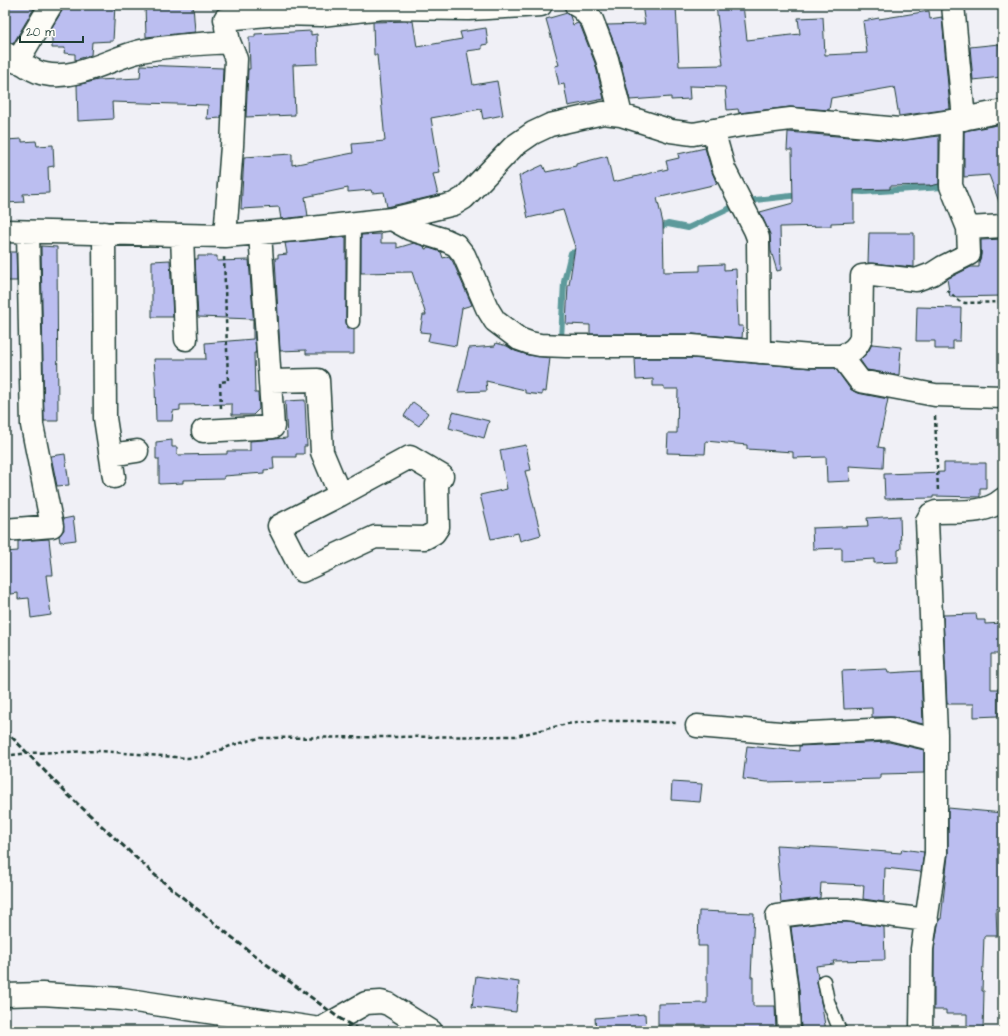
<svg xmlns="http://www.w3.org/2000/svg" width="1008" height="1036" viewBox="0 0 1008 1036" font-family="'Architects Daughter',sans-serif">
	<rect width="100%" height="100%" fill="#f0f0f6"/>
	<filter id="ink" filterUnits="userSpaceOnUse"><feTurbulence type="fractalNoise" baseFrequency=".025" numOctaves="2"/><feDisplacementMap in="SourceGraphic" scale="8" xChannelSelector="R" yChannelSelector="G"/><feConvolveMatrix kernelMatrix="1 2 1 2 8 2 1 2 1" color-interpolation-filters="sRGB"/></filter>
	<g filter="url(#ink)">
		<g fill="none" stroke-linecap="round" stroke-linejoin="round">
			<!-- stream -->
			<path stroke="#5d9a9b" stroke-width="6" d="M847,191L864,192L943,187
				M746,201L800,195
				M657,228L668,224L688,228L737,205
				M561,339L564,282L571,253L581,251"/>
		</g>
		<!-- building -->
		<path fill="#bbbef0" stroke="#1f3d34" d="M5,5H36L13,44L5,41Z
			M63,5H115L113,41L92,42L91,55L75,60V54L64,53L65,48H52V27L62,11Z
			M145,5H193L195,32L146,37Z
			M642,5H676L679,66L723,65L716,5H743L747,40L800,34L798,18L823,17L825,55L867,53L863,21L879,18V19L929,11L930,19L942,17L950,109L899,116L894,87L831,98L829,110L790,107L739,113L738,109L727,110L725,87L689,86L690,99L671,100V97L630,100L619,56L607,25L645,24Z
			M567,13L570,16L573,25L578,23L581,27L595,63L604,99L568,106L564,84L559,85L555,66L559,65L546,19Z
			M413,21L417,47L462,39L460,32L486,28L488,44L482,45V49L467,51L473,85L497,81L503,115L483,119L481,109L431,118L440,173L433,174L438,195L387,207L384,192L372,193L371,190L348,192V188L305,197L308,216L281,219L279,207L241,209L244,157L292,154V165L353,153L352,144L385,141L377,55H374L373,22Z
			M311,31V35L317,34L318,64L293,65L295,115L246,117L248,69H250L249,37H255V34Z
			M999,44L1002,77L973,80L970,47Z
			M141,65L223,68L221,118L207,119L208,105L112,102L113,119L78,121L77,85L98,80L140,78Z
			M1003,124V206L1001,207L989,175L964,177V131Z
			M788,132L898,141L939,136V184L930,186V185L890,186V189L854,190V222L831,223V226L780,227L781,270L777,271L771,251L770,234L760,212L793,203L792,150H787Z
			M22,139V142L36,141L37,146L53,145L54,166L48,167L49,193L23,194L24,202L5,203V140Z
			M705,148L712,172L717,184L657,198L663,223L664,272L700,271V265L724,264V270L736,269L738,326H743L742,338L692,334H590V325L566,324L568,285H569L575,247L563,210L528,218L519,176L543,165L546,172L576,166V164L607,156L613,182L668,169L666,161L679,158L678,154Z
			M869,233H914V267L868,263Z
			M381,234V243H397V248L414,243L424,246L425,249L429,248L441,252L443,258L449,256L453,262L472,305L462,308L456,346L428,341L430,333L420,332L423,315H426L412,272L361,273V235Z
			M346,237V322L347,329H354V354H306V350L280,351L275,258H278V255L287,254L285,243Z
			M1003,239V296L950,297L947,279L971,267H979V262L981,254V240Z
			M41,246L57,247L58,421H44Z
			M5,252H16L17,281H5Z
			M198,256H217V261L249,260L256,353H254L255,393H258L259,409L253,415H232V404L180,405V410L173,411L172,421H156L155,386H156L154,359H206L205,343L253,339V319L198,317L195,259H198Z
			M170,260L173,317H152V261Z
			M917,307L961,308L960,341H953V349H935V341H916Z
			M496,343L507,346L515,351L528,355L550,358L546,392L542,391V395L525,393V390L486,381L487,391L458,392L469,348L495,346Z
			M872,344L901,347L899,375L867,370L860,360L868,352Z
			M635,358H691L810,368H835L850,389L857,393L888,399L878,447L884,448L883,468L849,466L850,481L827,482L826,457L793,458V452L747,449V445L706,441L705,454L667,453L668,433H677L678,389H664V386H653V379L636,380Z
			M305,400L307,446H304V454H296V457H273L274,469L264,470V473L224,476V479L183,480V483L159,484V459H156V442L172,440V447H177V455L227,454V451H250V441L287,438L285,401Z
			M413,402L428,413L419,426L404,416Z
			M453,412L489,421L484,438L449,428Z
			M526,445L531,470L525,471L541,535L520,541L518,533L491,539L480,495L507,489L500,450Z
			M65,454L69,485L57,486L51,456Z
			M944,463H986V488H980V497L933,496V498L885,499L884,474L944,472Z
			M900,516L901,549L898,550V562L874,563V559L842,561V548L813,549L812,528L868,526L867,518Z
			M73,517L76,540L60,542L59,536L64,530L63,519Z
			M49,539L53,575H46L51,615L31,618L29,598L18,599V593L5,595V552L18,551V541Z
			M976,614L977,620H985V624L1003,623V654H991V689H998V716L974,717V704H947L943,615Z
			M887,669L888,673L921,671L923,724L893,717H872V708L844,709L842,671Z
			M889,742L924,750V773L880,774V779L767,782L743,779L747,746L799,751V746Z
			M672,782L702,784L700,802L671,800Z
			M948,808L1003,813V909L996,908L997,936H984L982,991H984L983,1031H967V1014H946V1010H934V950L939,919H941L948,855Z
			M776,845L834,848L901,853L902,849L924,852L921,872L885,868L884,902L863,899L864,885L821,883L820,898L781,903Z
			M699,911L754,913L751,977H753V1006H775L776,1031H705V1025H658V1004L707,1003V946H698Z
			M828,922H847L884,927L885,960L833,961L834,964L816,966L818,977L817,982L822,1007L826,1031H801L799,990L791,927Z
			M476,976L519,982L516,1012L472,1007Z
			M645,1014L646,1031H596L595,1018Z"/>
		<g fill="none" stroke-linecap="round" stroke-linejoin="round">
			<defs>
				<path id="lane" d="M353,322L354,223
					M824,981L828,1001L840,1031"/>
				<path id="street" d="M576,5L581,8L592,20L607,59L621,115
					M953,5L964,119
					M225,19L279,14L321,15L383,8L469,9L541,5
					M5,53C11,58 16,61 23,64C30,68 37,73 45,74C76,81 111,58 141,51C170,45 199,44 229,42
					M17,62L51,5
					M713,130L724,169L755,230L758,238L759,352
					M392,219L410,229L445,240L456,245L464,255L487,308L495,321L519,339L530,343L540,345L566,346H692L811,356H841L860,381L935,395L1003,397
					M968,228L1003,226
					M5,231L225,236L294,230L392,219L454,204L464,198L514,146L533,133L550,125L603,113L621,115L671,131L693,134L742,125L791,119L899,129L952,121L1003,111
					M104,233L105,418L114,477
					M182,235L186,339
					M225,236L232,146L236,59L229,42L226,27
					M841,356C851,353 858,347 861,338L862,276L872,275L916,280L932,274L943,267L969,254L968,228L951,186L952,121
					M270,381L318,380L322,452L340,495L410,457L442,476L437,484L438,527L434,533L425,538L375,537L302,571L279,526L340,495
					M203,431L273,427L260,233
					M111,455L137,451
					M5,530L52,526L32,425L28,232
					M697,726L792,734L890,729L936,740
					M5,995L42,994L122,999L320,1029L366,1003L381,1002L388,1004L431,1031
					M789,1031L787,992L777,916L827,910H848L927,920
					M921,1031L922,949L936,853V734L927,521L931,514L936,512C958,511 985,515 1003,499"/>
			</defs>
			<!-- lane casing -->
			<use href="#lane" stroke="#1f3d34" stroke-width="15"/>
			<!-- street casing -->
			<use href="#street" stroke="#1f3d34" stroke-width="25"/>
			<!-- path -->
			<path stroke="#1f3d34" stroke-width="2.5" stroke-dasharray="4 3" stroke-linecap="butt" d="M947,290L959,301L965,303L1003,302
				M221,408L220,382L228,381L224,256
				M935,416L938,491
				M5,756L28,753L100,751L187,758L202,757L233,745L259,738L516,736L567,724L596,721H637L677,723"/>
			<!-- lane -->
			<use href="#lane" stroke="#fdfcf7" stroke-width="12"/>
			<!-- street -->
			<use href="#street" stroke="#fdfcf7" stroke-width="22"/>
			<!-- rail -->
			<path stroke="#1f3d34" stroke-width="3" stroke-dasharray="6 3" stroke-linecap="butt" d="M5,730L66,793L156,876L254,955L339,1018L361,1031"/>
		</g>
	</g>
	<!-- margin -->
	<rect width="1008" height="1036" fill="none" stroke="#fdfcf7" stroke-width="20"/>
	<rect x="10" y="10" width="988" height="1016" fill="none" stroke="#1f3d34" stroke-width="1.5" filter="url(#ink)"/>
	<!-- scale -->
	<path d="M20 36v6h63v-6" fill="none" stroke="#1f3d34" stroke-width="2"/>
	<text x="26" y="36" font-size="12" fill="#1f3d34" stroke="#fdfcf7" stroke-width="3" paint-order="stroke">20 m</text>
</svg>
